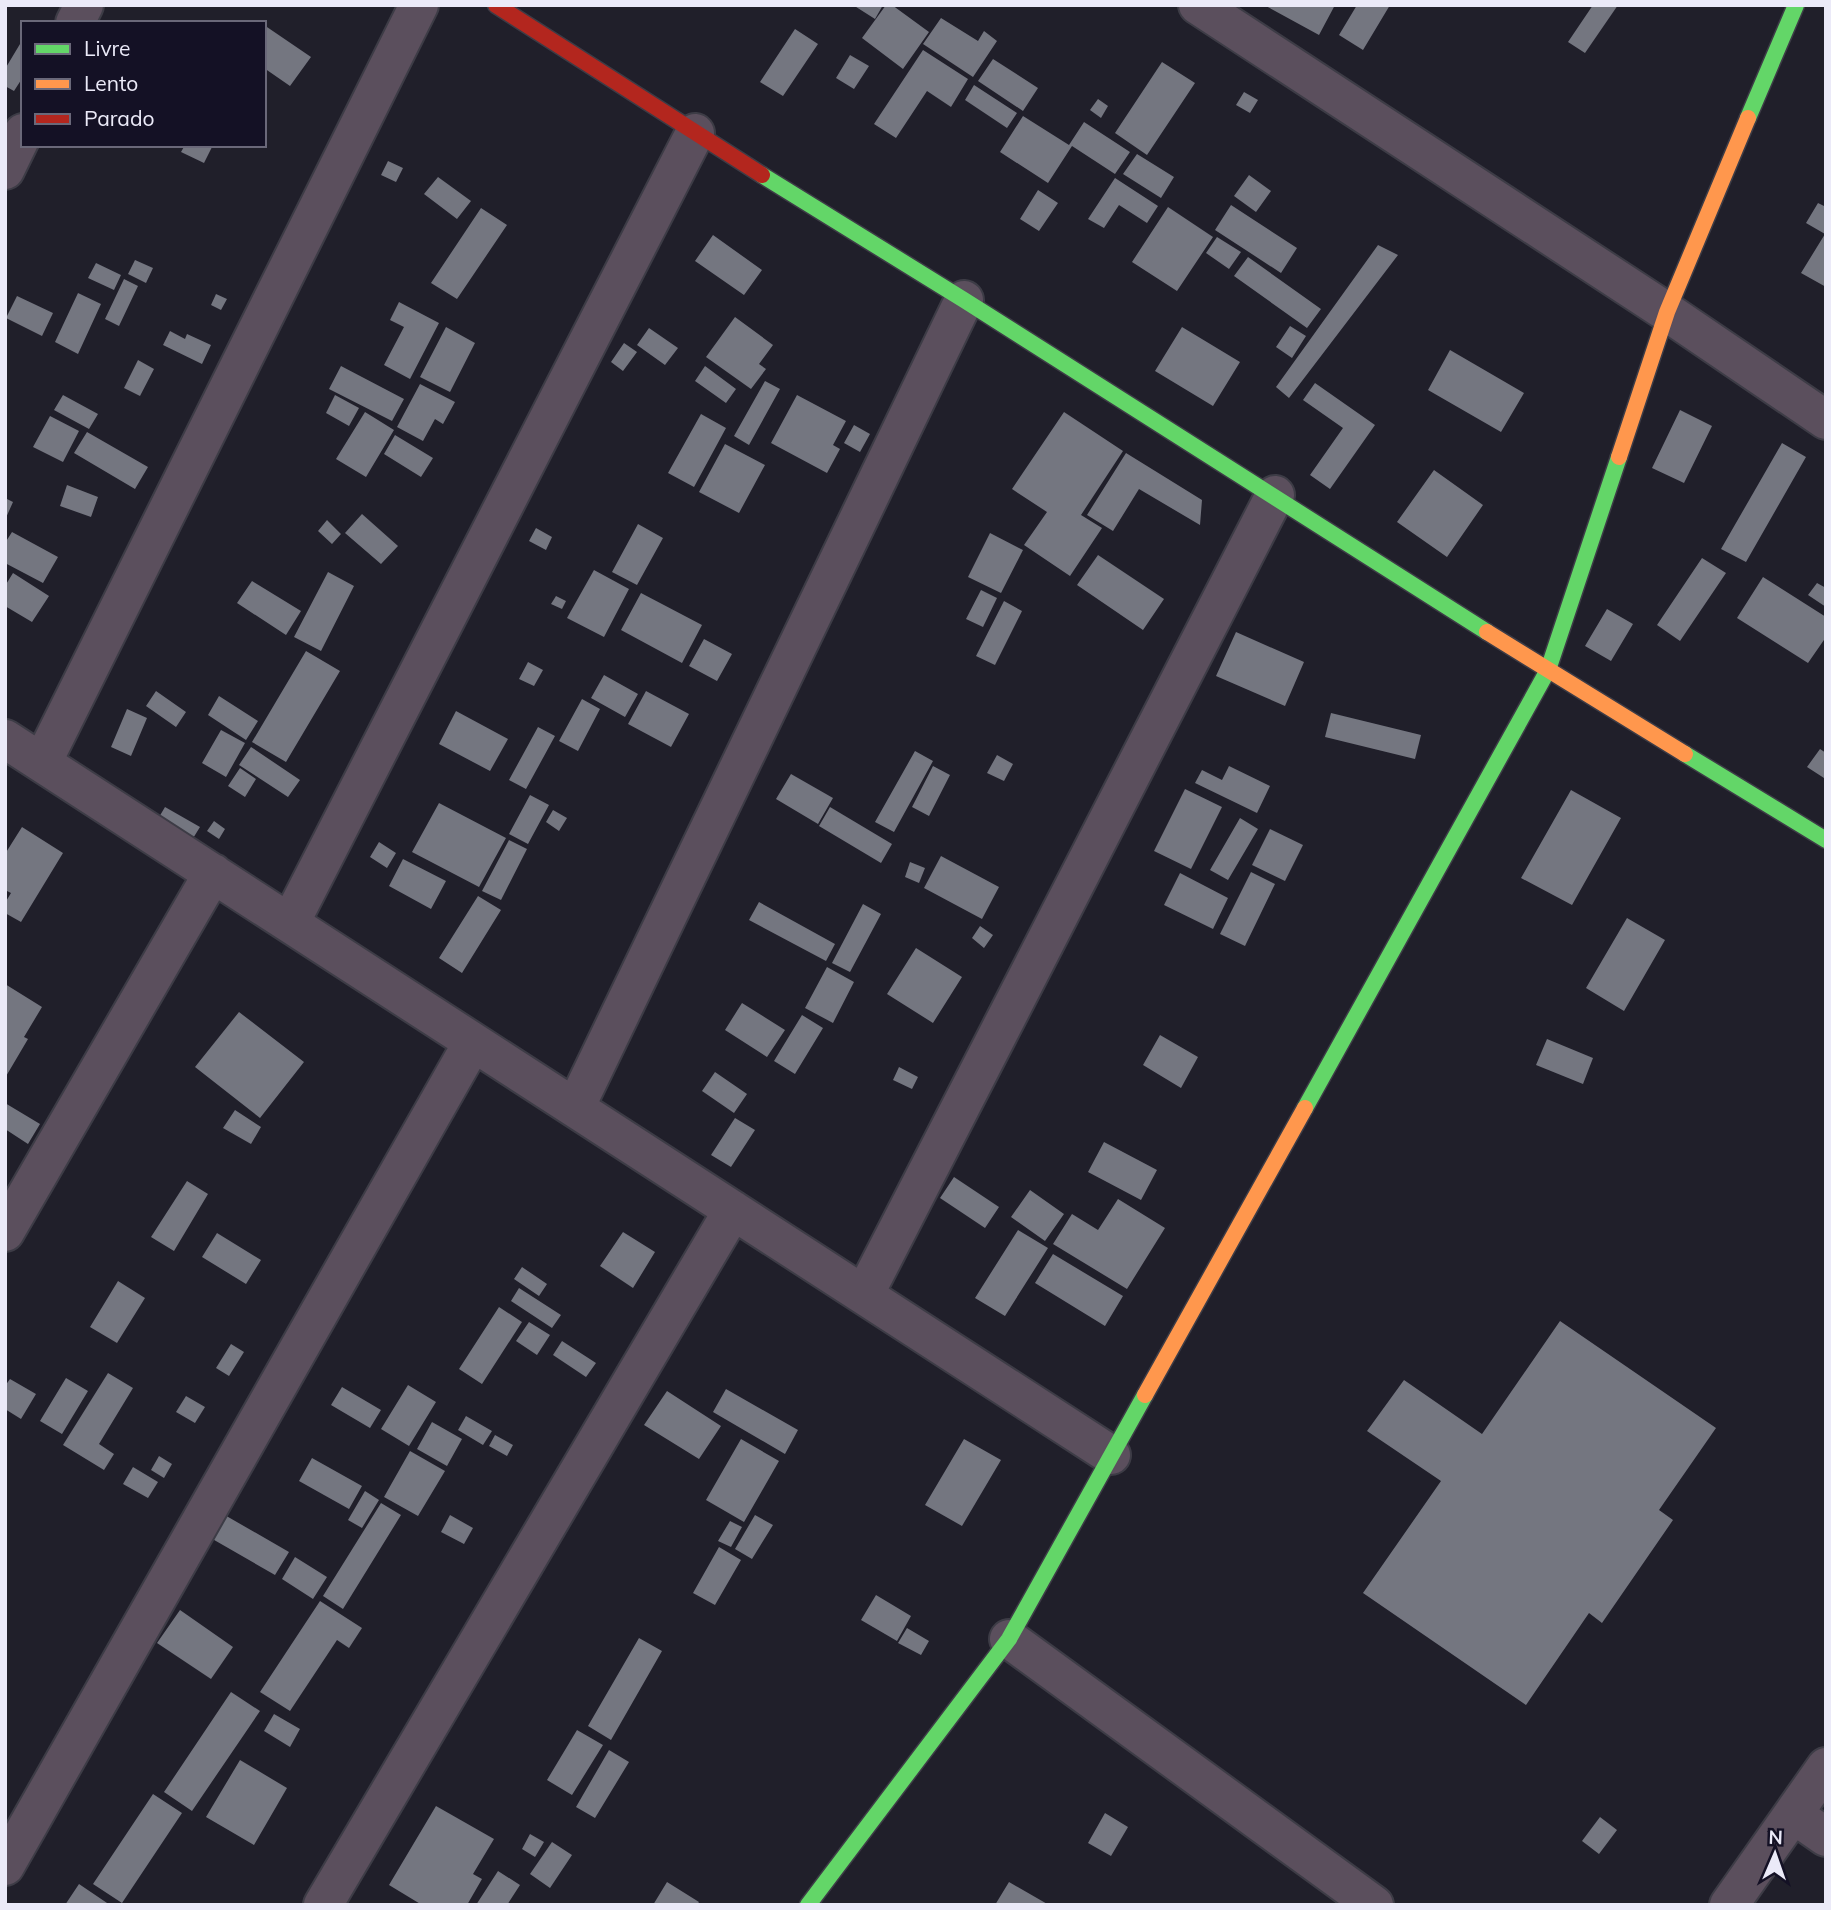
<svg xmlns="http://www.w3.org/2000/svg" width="1831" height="1910" viewBox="0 0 1831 1910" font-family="Mulish,sans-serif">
	<rect width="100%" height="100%" fill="#201f2a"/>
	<!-- building -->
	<path fill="#747680" d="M853,5H883L875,19Z
		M886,5H892L929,32L903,69L862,38Z
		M1264,5H1335L1319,35Z
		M1357,5H1390L1363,50L1339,35Z
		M1593,5H1618L1585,53L1568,42Z
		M941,18L978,41L984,31L997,41L973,77L923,44Z
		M264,25L311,57L290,86L264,68Z
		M795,29L818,44L783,96L760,82Z
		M23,39V77L14,91L5,86V69Z
		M923,50L968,79L951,107L927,91L896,138L874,124Z
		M850,55L869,66L854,89L836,78Z
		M993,59L1038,88L1023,111L978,81Z
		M1162,62L1195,83L1147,155L1115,133Z
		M974,85L1017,113L1007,128L965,100Z
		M1244,92L1258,100L1250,113L1236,105Z
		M1098,99L1108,106L1101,118L1090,110Z
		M1023,116L1069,145L1084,122L1130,152L1115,174L1072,146L1048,183L1000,152Z
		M185,145H213L204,163L181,152Z
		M1137,154L1174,177L1161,198L1123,174Z
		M388,161L403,168L396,182L381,175Z
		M1249,175L1271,191L1256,212L1234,196Z
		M438,177L471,201L457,219L424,194Z
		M1115,178L1158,206L1147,223L1119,205L1104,228L1088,219Z
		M1038,190L1058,203L1039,231L1020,219Z
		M1818,203L1826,207V287L1801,273L1825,234L1806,223Z
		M1231,205L1297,248L1281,273L1215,230Z
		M1168,207L1213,237L1177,291L1132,262Z
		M481,208L507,225L457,299L431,283Z
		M713,235L762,270L744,295L695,261Z
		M1217,237L1241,252L1229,269L1206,253Z
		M1378,245L1398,255L1289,398L1276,387Z
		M1248,257L1321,309L1307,328L1234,276Z
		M135,260L153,268L146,283L128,274Z
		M96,263L121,275L114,290L88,278Z
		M124,279L138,286L119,326L105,319Z
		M78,293L101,304L78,354L55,342Z
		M216,294L227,299L221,310L211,305Z
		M17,296L53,313L42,336L6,318Z
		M399,302L439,323L410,379L384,365L404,327L390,320Z
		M735,317L773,345L759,364L766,369L751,389L706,357Z
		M1290,326L1306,336L1292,358L1276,347Z
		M446,327L475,343L450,392L420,377Z
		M1182,327L1240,362L1213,406L1155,371Z
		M649,328L678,348L665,365L637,345Z
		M170,331L185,339L187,334L211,345L202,364L163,345Z
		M624,343L637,352L623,371L611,362Z
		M1450,350L1524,393L1501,432L1428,390Z
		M138,360L154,369L140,396L124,388Z
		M341,366L404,399L392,421L329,389Z
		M705,366L736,389L726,403L695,381Z
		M765,381L780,389L749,445L734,436Z
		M1315,383L1375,425L1330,489L1310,475L1343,428L1303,400Z
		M420,384L455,402L443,424L435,419L423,441L397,427Z
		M63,395L98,414L89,429L54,410Z
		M335,395L359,408L349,426L326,413Z
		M797,395L846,421L833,445L840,449L827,473L771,443Z
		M1680,410L1712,426L1684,483L1652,468Z
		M365,412L394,430L366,477L336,459Z
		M1064,412L1123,451L1081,515L1102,528L1070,576L1024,545L1047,512L1012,489Z
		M701,414L726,428L694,487L668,473Z
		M50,416L79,431L63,462L33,447Z
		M854,425L870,434L860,452L844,443Z
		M87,432L148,467L135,489L74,453Z
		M395,435L433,458L421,477L384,454Z
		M1782,443L1806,457L1746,562L1721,549Z
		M725,444L765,465L739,513L699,492Z
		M1126,453L1202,500L1200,525L1139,489L1113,531L1087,515Z
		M1434,470L1483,505L1447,557L1397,522Z
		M67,485L98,497L91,517L60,506Z
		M5,498L13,502L5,520Z
		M362,514L398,546L381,564L345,533Z
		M327,520L341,534L332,544L318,531Z
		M638,524L663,538L637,585L612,572Z
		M536,528L552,537L546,550L529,541Z
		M12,532L58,557L43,583L5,563V543Z
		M990,533L1023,550L1001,593L968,577Z
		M1098,555L1164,599L1143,630L1077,585Z
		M1702,558L1726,573L1680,641L1657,625Z
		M594,570L629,589L604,637L567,618Z
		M328,572L354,586L321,651L294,637Z
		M13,573L49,596L32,622L5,606V586Z
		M1763,577L1826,617V637L1808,663L1737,618Z
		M252,581L301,611L286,635L237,603Z
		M1817,583L1826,588V607L1808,595Z
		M981,590L997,598L983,627L966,619Z
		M641,593L702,625L682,663L621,630Z
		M556,596L566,601L562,609L551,604Z
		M1004,601L1022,611L995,665L976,656Z
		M1607,609L1633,624L1611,661L1585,646Z
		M1236,632L1304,662L1285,706L1216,676Z
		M704,639L732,654L717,681L689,666Z
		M306,651L340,671L286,762L252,742Z
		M528,662L543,670L534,686L519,679Z
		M604,675L638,694L625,717L591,698Z
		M156,691L186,712L176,727L146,706Z
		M646,691L689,714L671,747L628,724Z
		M219,696L258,721L246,740L208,715Z
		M582,699L600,709L578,751L559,741Z
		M127,709L147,718L131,756L111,747Z
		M456,711L508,739L490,771L439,744Z
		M1331,713L1421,735L1415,759L1325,737Z
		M538,727L555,736L526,789L509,780Z
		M221,730L245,743L226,777L202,763Z
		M251,747L300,780L288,797L239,765Z
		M1820,749L1826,753V776L1824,778L1807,767Z
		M915,751L933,761L894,832L875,822Z
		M997,755L1013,764L1004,781L987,773Z
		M933,766L950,775L929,816L912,807Z
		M1229,766L1270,786L1257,813L1195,783L1202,770L1222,780Z
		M240,768L256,779L245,797L228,786Z
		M791,774L833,798L818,824L776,799Z
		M1185,789L1222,807L1191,869L1154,851Z
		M1571,790L1621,818L1572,905L1521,878Z
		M530,795L549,805L528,844L509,834Z
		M439,803L506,838L479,887L412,852Z
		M165,807L200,827L187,848L152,829Z
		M830,807L892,844L881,863L819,826Z
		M553,810L567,818L559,831L546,822Z
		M1240,818L1258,829L1228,880L1210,870Z
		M214,821L225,829L219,839L207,831Z
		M22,827L63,853L21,922L5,913V903L11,893L5,890V854Z
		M1270,829L1303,845L1285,881L1252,865Z
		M509,840L527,849L501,900L482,891Z
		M379,842L396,853L387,868L370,857Z
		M941,856L999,887L982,919L924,888Z
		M403,859L446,881L431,909L389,886Z
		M910,862L925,868L919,883L905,877Z
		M1251,872L1275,884L1245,946L1220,934Z
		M1180,873L1228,898L1213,929L1164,905Z
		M478,896L501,910L462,973L439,958Z
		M759,902L835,944L826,961L749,920Z
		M863,904L881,914L850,972L832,963Z
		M1627,918L1665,940L1624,1011L1586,988Z
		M980,926L993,935L984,948L972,938Z
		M916,948L962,977L933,1023L887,994Z
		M827,967L854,982L833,1023L805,1008Z
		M5,984L42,1007L24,1037L28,1039L5,1078Z
		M742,1003L785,1030L767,1057L725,1030Z
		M239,1012L304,1062L260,1118L195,1067Z
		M802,1015L823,1028L795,1074L774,1061Z
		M1160,1035L1198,1057L1181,1088L1143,1065Z
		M1547,1039L1593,1058L1583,1084L1536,1065Z
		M899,1067L918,1077L912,1089L893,1080Z
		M715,1072L747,1094L734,1113L702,1091Z
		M5,1103L40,1124L28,1144L5,1129Z
		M235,1110L261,1127L251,1144L223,1128Z
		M735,1118L755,1130L731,1167L711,1155Z
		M1104,1142L1157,1170L1141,1200L1088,1172Z
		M954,1177L999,1207L985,1228L940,1198Z
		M187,1181L208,1194L174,1251L151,1237Z
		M1030,1190L1064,1214L1045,1241L1011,1217Z
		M1118,1199L1165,1228L1127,1289L1053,1244L1072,1214L1098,1230Z
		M1018,1230L1048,1248L1005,1316L975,1298Z
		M623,1232L655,1252L633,1288L600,1266Z
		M217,1233L261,1260L246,1284L202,1257Z
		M1053,1254L1123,1296L1105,1326L1035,1283Z
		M522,1267L547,1284L539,1296L514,1279Z
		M118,1281L145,1298L117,1343L90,1327Z
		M519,1288L561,1315L552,1328L511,1301Z
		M499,1307L522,1322L482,1384L459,1369Z
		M1560,1321L1716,1428L1659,1510L1673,1520L1602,1623L1589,1613L1526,1705L1363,1593L1441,1481L1367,1431L1404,1380L1482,1434Z
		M529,1322L550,1335L537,1355L516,1341Z
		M562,1341L596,1363L586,1377L553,1355Z
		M231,1344L244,1352L229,1376L216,1368Z
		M108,1373L133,1388L99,1444L114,1454L104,1470L63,1445Z
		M66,1378L88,1391L62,1434L40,1421Z
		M10,1379L36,1394L21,1419L5,1409V1386Z
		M408,1385L436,1402L409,1446L381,1429Z
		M342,1387L381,1410L370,1428L331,1405Z
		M726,1389L798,1430L785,1454L713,1412Z
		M667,1391L721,1426L699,1459L644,1425Z
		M186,1396L205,1407L195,1423L176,1412Z
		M466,1416L492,1431L483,1445L458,1430Z
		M432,1422L462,1439L447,1466L417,1449Z
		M495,1435L513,1445L507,1456L489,1446Z
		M741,1439L779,1461L744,1522L706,1500Z
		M964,1439L1001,1460L962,1526L925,1505Z
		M410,1451L445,1471L418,1516L384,1497Z
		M159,1456L172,1464L164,1478L151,1470Z
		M312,1458L362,1486L349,1509L299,1481Z
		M133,1467L158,1482L148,1498L123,1484Z
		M365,1491L379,1500L362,1528L348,1520Z
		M381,1503L401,1515L343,1609L323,1596Z
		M216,1510L289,1552L275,1575L202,1533Z
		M450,1515L473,1528L464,1544L441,1532Z
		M755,1515L773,1525L752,1559L735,1549Z
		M730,1521L742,1527L731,1547L718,1541Z
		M719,1547L741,1560L715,1605L693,1593Z
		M295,1557L327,1577L313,1599L282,1579Z
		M876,1595L911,1616L897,1641L861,1620Z
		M320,1601L362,1628L349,1648L337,1640L290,1711L260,1692Z
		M180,1610L233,1647L211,1679L157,1643Z
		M907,1628L929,1641L921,1655L898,1643Z
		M639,1638L662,1651L611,1740L588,1726Z
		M231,1692L260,1711L192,1811L164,1792Z
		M274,1714L300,1729L290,1747L264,1731Z
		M577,1730L603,1745L572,1795L547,1780Z
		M609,1750L629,1762L595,1818L576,1807Z
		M240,1760L287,1788L254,1845L206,1817Z
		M153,1794L182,1813L122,1903L93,1884Z
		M436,1806L494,1839L473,1874L482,1879L467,1905H422L389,1885Z
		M1105,1813L1128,1827L1111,1856L1088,1843Z
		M1600,1817L1617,1830L1599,1854L1582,1841Z
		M530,1834L544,1842L535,1857L522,1849Z
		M552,1842L572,1855L550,1888L530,1874Z
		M498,1871L520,1885L507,1905H476Z
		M667,1882L699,1902L697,1905H653Z
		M1009,1882L1049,1905H995Z
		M79,1884L110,1905H65Z"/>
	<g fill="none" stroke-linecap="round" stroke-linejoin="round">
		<defs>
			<path id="street" d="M1198,5L1667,312L1826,420
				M75,23L84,5
				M5,170L23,133
				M5,739L1111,1455
				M42,763L419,5
				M290,923L695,133
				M575,1108L964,300
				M5,1232L213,873
				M864,1295L1275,495
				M1009,1639L1374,1905
				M1793,1814L1826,1837
				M5,1866L473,1042
				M323,1905L733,1210
				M1729,1905L1826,1767"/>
			<path id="fast" d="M1748,118L1796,5
				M762,175L964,300L1487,632
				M1685,754L1826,840
				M1305,1108L1548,670L1619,457
				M808,1905L1009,1639L1145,1395"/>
			<path id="slow" d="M1619,457L1667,312L1748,118
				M1487,632L1685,754
				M1145,1395L1305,1108"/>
			<path id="jam" d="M496,5L762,175"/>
		</defs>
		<!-- street casing -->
		<use href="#street" stroke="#3d3c46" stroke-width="42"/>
		<!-- fast casing -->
		<use href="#fast" stroke="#3d3c46" stroke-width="19"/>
		<!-- slow casing -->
		<use href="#slow" stroke="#3d3c46" stroke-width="19"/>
		<!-- jam casing -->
		<use href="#jam" stroke="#3d3c46" stroke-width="19"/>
		<!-- street -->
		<use href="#street" stroke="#5b4f5d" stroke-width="38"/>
		<!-- fast -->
		<use href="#fast" stroke="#63d668" stroke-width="16"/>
		<!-- slow -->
		<use href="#slow" stroke="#ff974d" stroke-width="16"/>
		<!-- jam -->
		<use href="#jam" stroke="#b3261e" stroke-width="16"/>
	</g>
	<!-- border -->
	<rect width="1831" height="1910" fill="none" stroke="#ebeaf8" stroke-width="14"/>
	<!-- legend -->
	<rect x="21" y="21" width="245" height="126" fill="#141125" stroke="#6a6879" stroke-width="2"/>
	<rect x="35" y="44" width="35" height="10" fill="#63d668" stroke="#6a6879" stroke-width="2"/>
	<text x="84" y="56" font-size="21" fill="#ebeaf8">Livre</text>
	<rect x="35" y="79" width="35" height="10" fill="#ff974d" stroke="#6a6879" stroke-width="2"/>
	<text x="84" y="91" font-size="21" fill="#ebeaf8">Lento</text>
	<rect x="35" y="114" width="35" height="10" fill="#b3261e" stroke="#6a6879" stroke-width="2"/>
	<text x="84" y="126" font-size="21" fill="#ebeaf8">Parado</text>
	<!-- north arrow -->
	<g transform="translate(1775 1854) rotate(2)" stroke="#141125" stroke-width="5" paint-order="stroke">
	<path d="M0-5L12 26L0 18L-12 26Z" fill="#ebeaf8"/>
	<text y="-10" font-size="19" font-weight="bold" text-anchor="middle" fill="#ebeaf8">N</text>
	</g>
</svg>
